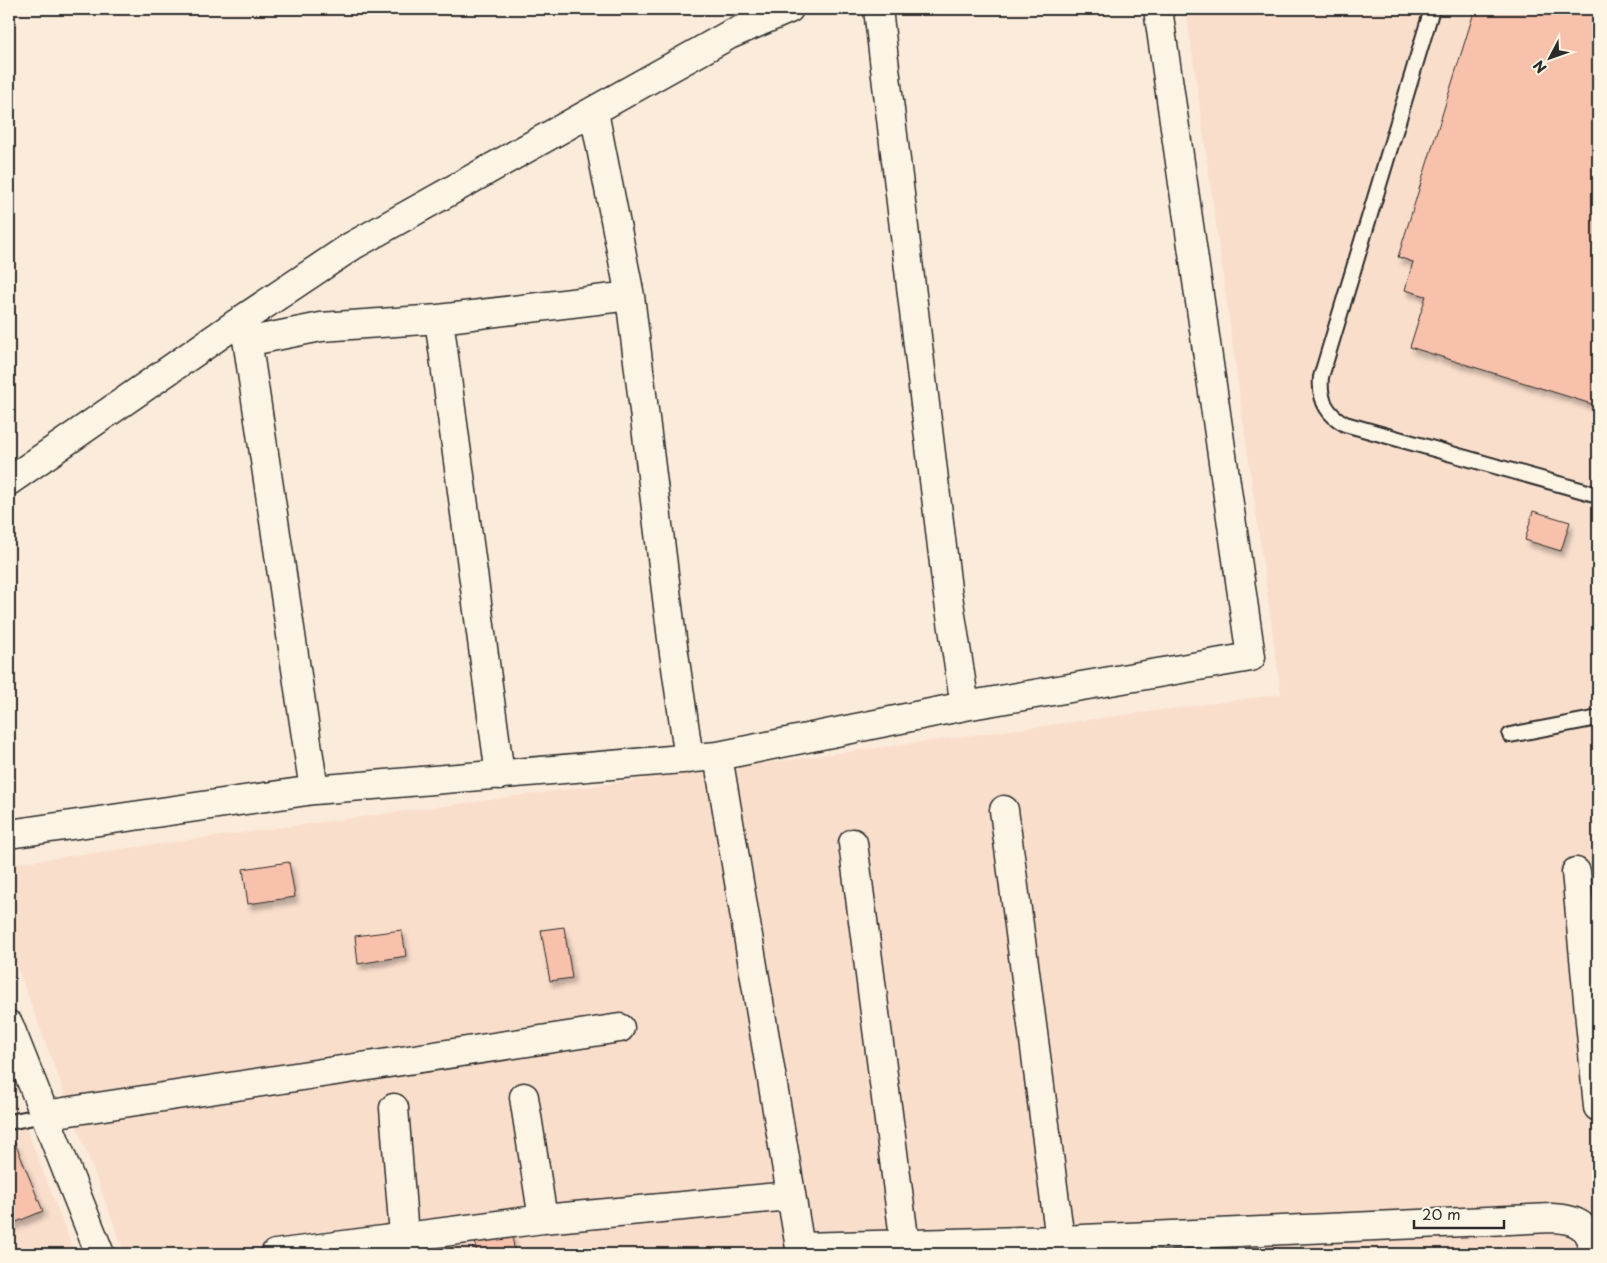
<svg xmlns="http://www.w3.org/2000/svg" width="1607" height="1263" viewBox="0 0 1607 1263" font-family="'Playpen Sans',sans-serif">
	<defs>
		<filter id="shadow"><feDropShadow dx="3" dy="5.5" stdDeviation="2.5" flood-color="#0004"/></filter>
	</defs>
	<rect width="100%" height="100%" fill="#fbebda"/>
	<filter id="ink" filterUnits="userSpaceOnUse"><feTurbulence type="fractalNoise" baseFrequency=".02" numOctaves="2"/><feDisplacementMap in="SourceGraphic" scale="10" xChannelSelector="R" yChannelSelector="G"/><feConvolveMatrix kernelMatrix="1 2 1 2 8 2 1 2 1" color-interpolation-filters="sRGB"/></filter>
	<g filter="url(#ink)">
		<!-- built -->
		<path fill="#fadecc" d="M1186,9H1598V1254H125L9,946V864L1281,694Z
			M9,1083L75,1254H9Z"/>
		<!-- building -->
		<path fill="#f8c1ac" stroke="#2b2b2b" filter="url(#shadow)" d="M1475,9H1598V406L1410,347L1426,296L1405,290L1413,262L1398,257Z
			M1533,511L1570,522L1561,551L1525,540Z
			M289,862L295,897L248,904L243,869Z
			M564,927L572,978L550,981L541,930Z
			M402,930L406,956L358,964L355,936Z
			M15,1143L43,1211L9,1225V1146Z
			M512,1235L515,1254H477L475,1241Z"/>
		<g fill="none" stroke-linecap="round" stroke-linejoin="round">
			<defs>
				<path id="lane" d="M1432,9L1321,377C1319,399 1326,414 1345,424L1598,495
					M1510,735L1598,718
					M9,1122L44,1115"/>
				<path id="street" d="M878,9L947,589L965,706
					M594,112L630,296L672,639L689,759
					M439,319L630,296
					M237,323L247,339H261L321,327L439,319L500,775
					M247,339L314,790
					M9,481L237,323L352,246L729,35L789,9
					M718,756L801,1254
					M1004,810L1060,1240
					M9,834L314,790L718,756L965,706L1251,657L1158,9
					M853,843L905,1245
					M1576,872L1598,1107
					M524,1097L543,1219
					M394,1108L404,1236
					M44,1115L620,1028
					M800,1247L1060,1240L1552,1218C1578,1219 1591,1226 1593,1254
					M275,1254L543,1219L790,1196"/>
				<path id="secondary" d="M9,1025L100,1254"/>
			</defs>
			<!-- lane casing -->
			<use href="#lane" stroke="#2b2b2b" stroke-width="18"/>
			<!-- street casing -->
			<use href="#street" stroke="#2b2b2b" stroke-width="31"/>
			<!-- secondary casing -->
			<use href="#secondary" stroke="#2b2b2b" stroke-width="31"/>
			<!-- lane -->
			<use href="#lane" stroke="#fcf5e5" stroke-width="14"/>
			<!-- street -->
			<use href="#street" stroke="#fcf5e5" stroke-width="28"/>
			<!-- secondary -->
			<use href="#secondary" stroke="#fcf5e5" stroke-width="28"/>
		</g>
	</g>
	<!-- margin -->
	<rect width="1607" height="1263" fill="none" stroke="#fcf5e5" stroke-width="30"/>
	<rect x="15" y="15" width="1577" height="1233" fill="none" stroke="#2b2b2b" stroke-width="2" filter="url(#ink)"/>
	<!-- north arrow -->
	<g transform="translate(1550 58) rotate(229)" stroke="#fcf5e5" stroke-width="4" paint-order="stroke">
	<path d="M0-4L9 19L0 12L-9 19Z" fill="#2b2b2b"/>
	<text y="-8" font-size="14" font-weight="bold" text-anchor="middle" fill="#2b2b2b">N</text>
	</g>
	<!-- scale -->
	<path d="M1414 1220v8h90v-8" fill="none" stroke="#2b2b2b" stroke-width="2.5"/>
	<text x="1422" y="1220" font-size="15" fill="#2b2b2b" stroke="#fcf5e5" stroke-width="4" paint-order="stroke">20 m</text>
</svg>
